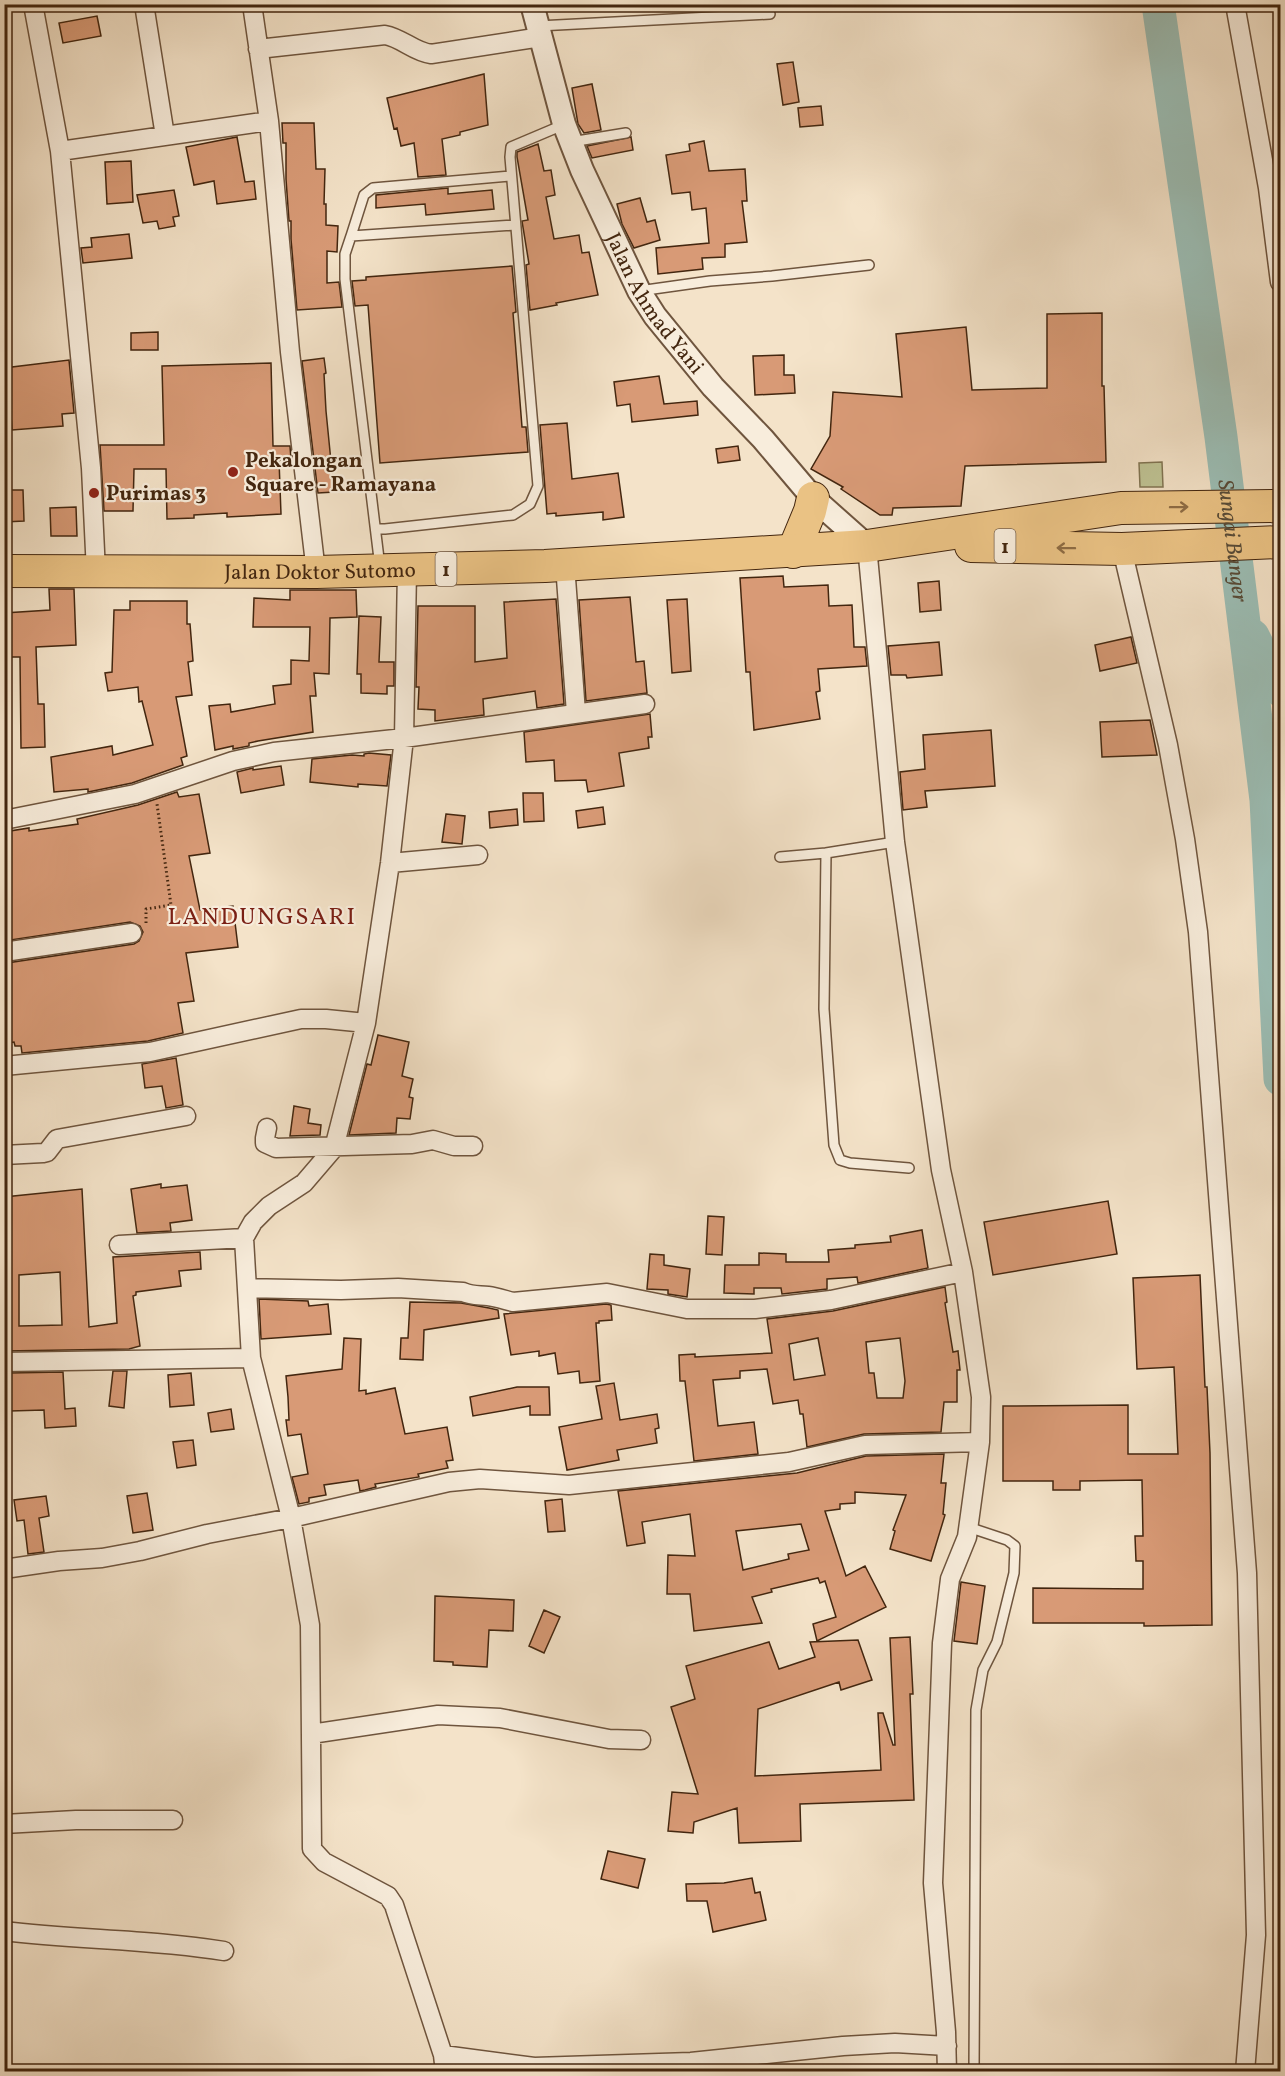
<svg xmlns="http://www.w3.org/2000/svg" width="1285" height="2076" viewBox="0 0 1285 2076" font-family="Vollkorn,serif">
	<rect width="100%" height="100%" fill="#f4e3c9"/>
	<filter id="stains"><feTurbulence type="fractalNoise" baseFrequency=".00333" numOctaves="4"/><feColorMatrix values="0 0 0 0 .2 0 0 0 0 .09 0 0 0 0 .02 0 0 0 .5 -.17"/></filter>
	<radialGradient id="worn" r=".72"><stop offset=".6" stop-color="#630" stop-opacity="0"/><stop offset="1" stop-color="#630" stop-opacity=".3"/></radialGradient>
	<!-- green -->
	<path fill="#bfc394" stroke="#817452" stroke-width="1.5" d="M1162,462L1163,487H1140L1139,463Z"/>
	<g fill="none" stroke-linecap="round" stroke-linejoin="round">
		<!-- river -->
		<g stroke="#9cbeb5" stroke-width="33">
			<path id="s1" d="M1158,4L1221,437L1266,800L1280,1079"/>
			<path d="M1253,636L1280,690"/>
		</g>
	</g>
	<!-- building -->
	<path fill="#d89a76" stroke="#43260f" stroke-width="1.5" fill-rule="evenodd" d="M97,16L101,36L63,43L59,23Z
		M793,62L799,102L783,105L777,64Z
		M484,74L488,125L460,132V135L442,139L446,175L418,177L414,143L401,146L397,128L394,129L387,98Z
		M592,84L601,130L584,133L578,124L572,88Z
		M821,106L823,125L800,127L798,108Z
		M282,123H314L316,169H325L324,204H326V225L338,226L337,252L327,251V283L339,282L342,307L297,310L291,239V221H289L286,179V143H283Z
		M237,137L245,182L254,181L256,199L217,204L214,181L194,185L186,147Z
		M631,137L633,150L592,158L587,146Z
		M704,141L709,171L745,169L747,201H742L747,242L725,244V257L702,258L703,269L658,274L656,248L709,243L706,208L692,210L690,192L672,194L666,155L690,151L689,144Z
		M538,144L544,171L551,170L555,195L546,197L554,239L579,235L582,253L589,252L598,295L556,303L557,305L530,310L526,265L529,264L522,221L528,220L517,157V152Z
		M131,161L133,202L107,204L105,162Z
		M448,188V194L492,190L494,209L426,215L425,204L376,208V195Z
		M174,190L179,216L173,217L175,226L159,229L157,221L143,223L137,195Z
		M640,198L647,222L655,220L660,240L634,248L622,224L617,204Z
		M129,234L132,258L83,263L81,248L92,247L91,238Z
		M512,266L516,312L513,313L522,427H526L528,452L380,463L368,305L355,306L352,281L366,280V277Z
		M1102,313V386H1104L1106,462L965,466L961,506L893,508L892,515H880L841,489L843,487L811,469L830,436L833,392L902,397L896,334L966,327L972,390L1047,388V314Z
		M158,332V350H131V333Z
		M784,355V375H794L795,393L755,395L753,356Z
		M324,358L326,373L324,374L326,411L334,492L318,493L302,361Z
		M69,360L74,413L62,414L63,426L12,430L9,385H4V368Z
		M271,363L273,446H290L291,460H279L281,514L227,517V513L194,515V518L167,519L166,469H134L133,511H104L100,445H164L162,366Z
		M659,376L664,404L697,401L698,415L632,422L630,404L617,406L614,382Z
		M567,423L572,479L618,473L624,517L603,520V512L556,516V513L547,514L540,425Z
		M738,446L740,460L718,463L716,449Z
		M4,490H23L24,521L4,522Z
		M76,507L77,536H51L50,508Z
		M783,576L784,587L828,585L829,606L852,605L854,647H865L867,666L818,669L820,691L816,692L820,719L754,730L750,672H746L740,578Z
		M939,581L941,610L920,612L918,583Z
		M49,589H74L76,645L36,647L38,704H44L45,747L21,748L20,657H4V613L50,610Z
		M290,590H356L357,617L330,618L329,674L314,673L316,696H310L313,732L258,741L249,743V746L233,749V746L215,750L209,706L230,704L231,712L275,704L273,686L291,684V660L309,661L310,627H253L254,598L290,600Z
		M630,597L636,662L644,661L647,693L586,701L579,600Z
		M556,599L564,704L537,708L535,691L483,699L484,715L435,721V710L418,709L419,687H416L418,606H475V662L507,658L504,602Z
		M687,599L691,671L672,673L667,600Z
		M130,601H187V624H190L193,661L188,662L192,695L176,697L187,756L181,758L183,765L132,783L88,792V789L54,792L51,757L112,746L113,755L153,745L142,701L139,702L138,687L108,691L105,673L112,672L114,610H130Z
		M359,616L381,617L379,662H394V686H387V694L361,693V674H357Z
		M1131,637L1137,663L1100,671L1095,645Z
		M939,642L942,675L907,678L906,675H891L888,646Z
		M650,714L652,737H648L649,748L619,753L624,786L588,792L586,780L555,781L554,760L526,762L524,732Z
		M1150,720L1157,755L1102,757L1100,722Z
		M991,730L995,786L925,791L927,807L903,810L900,772L925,769L923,735Z
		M369,753L391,755L387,786L358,784V787L310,782L312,759L352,755L364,756V754Z
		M281,766L284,785L241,793L237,772L253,768V770Z
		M177,792L179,797L199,794L210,853L189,856L200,910L233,906L238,947L186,953L194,1001L178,1003L183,1033L148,1041L22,1053L21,1046H15L14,1042L6,1043L4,984H9L7,963L134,944L139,941L143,932L140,926L130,922L4,941V832L29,828V831L78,824L77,819L138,805Z
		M523,793H543L544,821L524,822Z
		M603,807L605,824L578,828L576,811Z
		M517,809L518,825L490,828L489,812Z
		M446,814L465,816L462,844L442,842Z
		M378,1035L409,1042L402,1076L413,1079L409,1097L413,1098L410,1119L397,1118L396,1133L349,1135L367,1064L371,1065Z
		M176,1058L183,1105L166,1108L162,1086L145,1088L142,1064Z
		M294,1106L310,1109L308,1123L321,1125L320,1135L290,1136Z
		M161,1184V1188L187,1185L192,1220L170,1223L171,1231L137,1233L131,1189Z
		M82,1189L89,1327L117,1323L113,1257L200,1252L201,1269L179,1271L181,1286L136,1292V1295L133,1296L140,1346L129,1349L4,1351V1197ZM60,1272L62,1325L19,1326V1275Z
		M1108,1201L1117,1254L993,1275L984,1222Z
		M708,1216L724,1217L722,1255L706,1254Z
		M922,1230L928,1268L858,1283L857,1277L827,1279V1289L782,1294L781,1288H754V1294L724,1293L725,1265H759V1253L786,1254V1262H829L828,1250L855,1248V1245L891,1242L890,1236Z
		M650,1254L664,1255V1265L690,1269L687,1297L668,1294V1290L647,1289Z
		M1200,1275L1205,1387H1207L1210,1453L1212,1625L1144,1626V1623H1033V1588L1143,1589V1561H1136L1135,1536H1143L1142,1480L1080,1481V1490H1053V1481H1003V1406L1128,1405V1454H1178L1174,1367L1137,1369L1133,1278Z
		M945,1287L947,1302L945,1303L953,1352L958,1351L960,1370H957V1402H944L941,1432L864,1434L807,1447L803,1414H800L798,1400L773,1404L767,1369L740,1371V1378L713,1380L718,1426L754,1422L758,1454L694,1461L685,1381H680L679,1355L695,1354V1357L772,1353L767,1319L833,1311ZM818,1338L825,1375L794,1380L789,1344ZM900,1338L905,1381L903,1398H877L874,1373H869L866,1342Z
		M259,1299L308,1301L309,1306L328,1304L331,1334L261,1339Z
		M410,1302L461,1303L489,1308L498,1310L499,1318L424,1330L423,1360L400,1359L401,1338H408Z
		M606,1304L611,1305L612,1320L599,1321V1323H596L600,1381L580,1383L579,1371L558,1374L555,1353L539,1356V1351L511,1355L504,1314Z
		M344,1338L361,1339L359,1391L366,1390V1394L395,1388L405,1434L447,1427L453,1460L446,1461L448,1468L418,1474L419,1477L375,1484L376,1487L365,1490L360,1491L358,1480L324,1485L326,1495L309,1498V1502L299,1504L292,1477L308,1474L301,1434L288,1436L286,1420H289L288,1397L286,1376L342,1369Z
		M113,1371H127L124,1408L109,1406Z
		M63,1372L65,1409L75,1408L76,1426L45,1428L44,1410L10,1411L9,1373Z
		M191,1373L194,1405L170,1407L168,1375Z
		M614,1383L620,1420L657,1414L659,1428L655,1429L657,1443L617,1450L619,1460L567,1470L559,1427L602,1419L596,1386Z
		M517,1387H549L550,1415H530V1406L473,1416L470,1397Z
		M231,1409L234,1429L211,1432L208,1413Z
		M193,1440L196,1465L177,1468L173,1442Z
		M944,1454L941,1483H946L943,1514L945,1515L931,1561L890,1549L895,1531L893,1530L906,1495L855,1492V1503L840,1504V1509L825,1511L846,1576L865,1566L886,1607L817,1641L813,1624L836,1617L825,1581L820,1583L818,1578L771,1589L772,1592L752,1597L762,1623L694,1631L690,1594H667L668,1555L695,1556L690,1514L642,1522L645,1543L627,1546L618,1491L797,1473L866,1456ZM801,1524L809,1550L788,1554L789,1559L743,1570L736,1531Z
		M147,1493L153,1530L133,1533L127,1496Z
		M46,1496L49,1516L39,1518L44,1552L28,1554L24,1520L17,1521L14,1500Z
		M562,1499L565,1531L548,1532L545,1501Z
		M961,1582L985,1586L977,1644L954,1641Z
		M435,1596L514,1600L513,1631L489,1630L487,1667L453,1665V1662L434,1661Z
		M544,1610L560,1617L544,1653L529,1646Z
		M910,1637L913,1694H910L914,1800L800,1804L801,1841L739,1843L737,1808L694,1822L693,1833L668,1831L672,1792L698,1794L671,1707L695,1699L686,1666L769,1642L779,1669L815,1657L810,1642L858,1640L872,1680L841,1690L839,1682L758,1709L755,1776L881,1770L878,1713H883L893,1745H895L890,1638Z
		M608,1851L645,1859L638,1888L601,1879Z
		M752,1878L755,1893L760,1892L766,1920L713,1932L707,1901H687L686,1884L724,1883Z"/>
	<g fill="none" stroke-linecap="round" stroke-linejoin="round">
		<defs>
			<path id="service" d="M538,26L770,14
				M571,142L626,133
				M351,236L364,195L373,188L511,176
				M639,291L710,281L772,276L869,265
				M377,529H385L513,515L530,504L538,486L510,157L511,147L563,125
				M380,567L345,279V254L351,236L515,225
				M895,842L826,853L824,1009L834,1145L840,1160L850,1163L909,1168
				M780,857L826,853
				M968,1527L1007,1540L1015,1546L1014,1573L997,1642L983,1670L976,1710L974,2072"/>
			<path id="minor" d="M33,4L60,151L91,468L96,572
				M144,4L165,136
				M252,4L269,121L290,352L316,572
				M1235,4L1268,188L1280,282
				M258,49L385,35C402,38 414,52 431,54L541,37
				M60,151L269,121
				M867,546L895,842L941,1170L963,1272L981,1397L980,1442L967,1537L950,1579L942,1643L933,1883L946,2032L947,2072
				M1122,549L1168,745L1185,839L1198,932L1247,1573L1256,1935L1245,2072
				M565,565L576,713
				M407,570L404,738L390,863L366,1023L334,1148L304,1183L269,1206L253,1222L244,1238L251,1358L291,1518L310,1625L312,1849L324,1862L388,1896L394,1905L443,2055L445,2072
				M4,820L135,794L233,761L274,752L404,738L645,704
				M390,863L478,855
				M4,952L132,933
				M4,1066L150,1052L301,1019H326L366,1023
				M267,1128L265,1138V1143L276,1148L412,1144L433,1140L454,1146H473
				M4,1155L43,1153L47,1152L57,1139L186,1116
				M119,1245L244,1238
				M248,1288L341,1290L398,1288L463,1292C472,1296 478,1295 488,1296C496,1297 505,1300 513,1302L607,1293L687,1309H755L831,1300L963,1272
				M4,1362L251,1358
				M4,1569L59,1561L102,1558L140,1551L207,1534L291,1518L449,1482L480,1479L569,1485L789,1462L865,1445L980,1442
				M311,1734L438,1715L500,1718L609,1739L641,1740
				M4,1824L76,1820H173
				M4,1931C78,1940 151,1939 224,1951
				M443,2055L534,2067L691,2062L843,2046L895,2043L947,2046"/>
			<g id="tertiary">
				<path id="s2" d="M532,4L564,124L582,170L639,291L655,316L713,387L763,439L813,498L867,546"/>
			</g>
			<g id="trunk">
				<path d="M971,546L1122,549L1280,542"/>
				<path d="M793,552L810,511L813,498"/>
				<path id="s3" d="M4,571L316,572L545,566L867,546L1121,508L1280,506"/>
			</g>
		</defs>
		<!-- service casing -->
		<use href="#service" stroke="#6f553e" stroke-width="12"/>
		<!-- minor casing -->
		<use href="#minor" stroke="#6f553e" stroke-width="21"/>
		<!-- tertiary casing -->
		<use href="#tertiary" stroke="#6f553e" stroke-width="26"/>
		<!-- trunk casing -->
		<use href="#trunk" stroke="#43260f" stroke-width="34"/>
		<!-- path -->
		<path stroke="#43260f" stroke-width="3" stroke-dasharray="1.5 3" stroke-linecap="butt" d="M146,923V909L171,905L157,804"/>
		<!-- service -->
		<use href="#service" stroke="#f8eddc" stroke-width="9"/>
		<!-- minor -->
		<use href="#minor" stroke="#f8eddc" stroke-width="18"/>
		<!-- tertiary -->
		<use href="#tertiary" stroke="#f8eddc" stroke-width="22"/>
		<!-- trunk -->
		<use href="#trunk" stroke="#eac284" stroke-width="32"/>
	</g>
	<!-- one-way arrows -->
	<defs><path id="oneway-shaft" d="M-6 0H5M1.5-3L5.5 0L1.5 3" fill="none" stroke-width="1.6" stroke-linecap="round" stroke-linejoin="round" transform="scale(1.5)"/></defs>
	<g stroke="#8e6c44">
		<use href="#oneway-shaft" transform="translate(1179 507) rotate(-1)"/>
		<use href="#oneway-shaft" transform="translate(1066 548) rotate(-179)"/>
	</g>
	<!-- markers -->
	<g fill="#8f2418" stroke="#f8eddc" stroke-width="2">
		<circle cx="233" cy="472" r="6"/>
		<circle cx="94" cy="493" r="6"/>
	</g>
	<g text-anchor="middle" stroke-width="4.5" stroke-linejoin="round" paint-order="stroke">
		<!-- shield labels -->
		<g fill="#f8eddc" stroke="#79624c" stroke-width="1.5">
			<rect x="994.5" y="529" width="21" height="34" rx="4.5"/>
			<rect x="435.5" y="552" width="21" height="34" rx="4.5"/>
		</g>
		<g font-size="20" font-weight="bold" fill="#43260f">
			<text x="1005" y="553">1</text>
			<text x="446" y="576">1</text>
		</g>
		<!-- street labels -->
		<g font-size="21" fill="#43260f" stroke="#f8eddc">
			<text dy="7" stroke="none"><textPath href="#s2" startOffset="326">Jalan Ahmad Yani</textPath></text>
			<text dy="7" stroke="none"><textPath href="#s3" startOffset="316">Jalan Doktor Sutomo</textPath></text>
		</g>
		<!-- poi labels -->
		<g font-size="21" font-weight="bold" fill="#43260f" stroke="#f8eddc" text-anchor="start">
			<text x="245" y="467">Pekalongan<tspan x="245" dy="24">Square - Ramayana</tspan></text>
			<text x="106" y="500">Purimas 3</text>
		</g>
		<!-- water labels -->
		<g font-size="22" font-style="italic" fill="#594c38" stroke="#f8eddc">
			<text dy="8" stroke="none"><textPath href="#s1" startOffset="542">Sungai Banger</textPath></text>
		</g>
		<!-- quarter labels -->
		<g font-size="24" letter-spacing="1.5" fill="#7a1f14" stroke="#f8eddc">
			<text x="262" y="924">LANDUNGSARI</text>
		</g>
	</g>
	<!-- margin -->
	<rect width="1285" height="2076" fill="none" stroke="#f4e3c9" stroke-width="24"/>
	<rect x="6" y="6" width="1273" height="2064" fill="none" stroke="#43260f" stroke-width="3"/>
	<rect x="12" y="12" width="1261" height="2052" fill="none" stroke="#43260f" stroke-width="1.5"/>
	<rect width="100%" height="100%" filter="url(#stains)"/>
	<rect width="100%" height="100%" fill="url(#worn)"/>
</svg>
